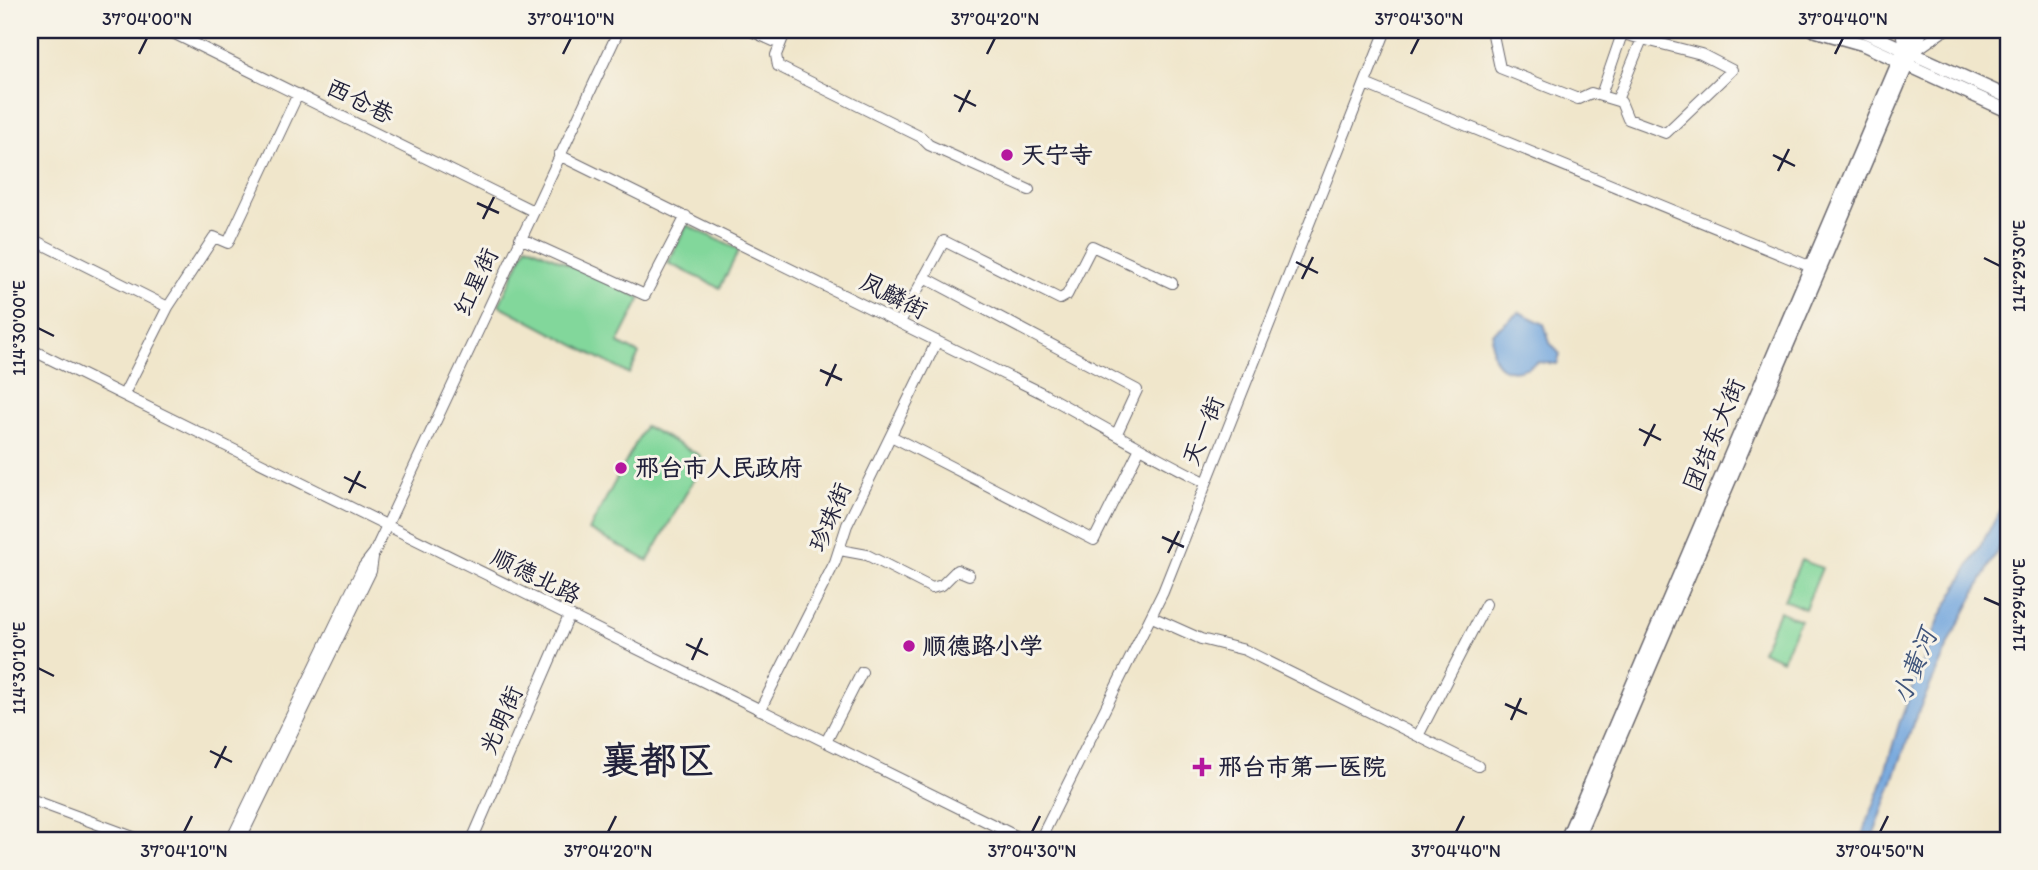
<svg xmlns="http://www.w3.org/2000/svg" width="2038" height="870" viewBox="0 0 2038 870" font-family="Itim,'LXGW WenKai TC',sans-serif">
	<rect width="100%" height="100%" fill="#f7f3e8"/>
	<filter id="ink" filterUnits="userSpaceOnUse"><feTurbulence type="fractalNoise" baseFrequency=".0143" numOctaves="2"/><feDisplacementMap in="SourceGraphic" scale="14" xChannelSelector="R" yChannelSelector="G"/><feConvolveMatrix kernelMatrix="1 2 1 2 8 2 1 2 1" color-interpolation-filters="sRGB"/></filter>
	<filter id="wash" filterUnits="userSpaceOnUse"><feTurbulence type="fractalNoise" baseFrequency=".00686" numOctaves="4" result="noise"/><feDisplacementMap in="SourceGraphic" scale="28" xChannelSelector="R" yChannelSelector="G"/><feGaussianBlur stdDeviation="1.57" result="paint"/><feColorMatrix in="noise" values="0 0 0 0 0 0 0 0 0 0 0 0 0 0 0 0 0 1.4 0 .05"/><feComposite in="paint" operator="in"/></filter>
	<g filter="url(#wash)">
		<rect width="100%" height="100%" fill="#f0e6cb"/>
		<!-- green -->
		<path fill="#82d79b" stroke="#527c6b" stroke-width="2" d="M687,225L739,250L720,288L668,263Z
			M527,245L641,298L618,343L639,354L629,374L499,305Z
			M645,426L699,455L703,463L648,561L589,530Z
			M1801,560L1822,568L1805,609L1784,600Z
			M1779,611L1800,620L1782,660L1762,651Z"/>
		<!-- water -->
		<path fill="#70a4dd" stroke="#49638c" stroke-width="2" d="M1519,312L1544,324L1550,343L1560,354L1557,364L1538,362C1509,380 1487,369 1493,333Z
			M2008,497V531L1953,635L1915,719L1872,840H1860L1880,789L1899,724L1940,617Z"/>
	</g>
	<g filter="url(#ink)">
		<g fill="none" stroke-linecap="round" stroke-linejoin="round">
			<defs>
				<path id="minor" d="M167,30L533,211
					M749,30L780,44
					M786,30L776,55L778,66L921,137L929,145L1029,190
					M1492,30L1500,68L1578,99L1591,93L1621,102L1628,119L1666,133L1732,70L1701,54L1607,30
					M1901,30L1904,49
					M1912,53L1945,30
					M1365,84L1809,266
					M1601,95L1622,34
					M1617,100L1642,39
					M559,155L1040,392C1095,422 1148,454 1205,482
					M30,238L168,307
					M520,238L645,295L686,216
					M924,277L1137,390L1117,433
					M900,322L944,241L1060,299L1067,295L1092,246L1172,283
					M30,349L1024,840
					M124,394L168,307L214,237L228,243L298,94
					M891,436L1094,540L1139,450
					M840,550L867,555L932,588L942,585L957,570L969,575
					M1152,617L1201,639L1245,650L1478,766
					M760,710L835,562L847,525L937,341
					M1418,736L1486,604
					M826,742L862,672
					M30,799L141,840
					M231,840L363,567L374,553L619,30
					M240,840L371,571L373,557
					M472,840L569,616
					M1040,840L1163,592L1386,30"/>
				<path id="major" d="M1813,30L1862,44L2008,111
					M1861,30L2008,97
					M1566,840L1912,30
					M1576,840L1922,30"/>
			</defs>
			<!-- minor casing -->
			<use href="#minor" stroke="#6a676d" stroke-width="12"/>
			<!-- major casing -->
			<use href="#major" stroke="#6a676d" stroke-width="15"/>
			<!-- minor -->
			<use href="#minor" stroke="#fff" stroke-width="10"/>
			<!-- major -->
			<use href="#major" stroke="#fff" stroke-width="12"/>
		</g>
	</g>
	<!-- ticks -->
	<path fill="none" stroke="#22223b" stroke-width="2.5" d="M139,54L147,38M563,54L571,38M987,54L995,38M1411,54L1419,38M1835,54L1843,38M954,95L976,106M959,112L970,90M1773,155L1795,166M1778,171L1789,149M477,203L499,213M483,219L494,197M1984,258L2000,266M1296,262L1318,273M1302,279L1313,257M38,328L54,336M820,370L842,380M826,386L836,364M1639,429L1661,440M1644,446L1655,424M344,477L366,488M349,493L360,471M1162,537L1184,547M1168,553L1179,531M1984,598L2000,605M686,644L708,655M692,660L702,638M38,668L54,676M1505,704L1527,714M1511,720L1521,698M210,751L232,762M215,768L226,746M184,832L192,816M608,832L616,816M1032,832L1040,816M1456,832L1464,816M1880,832L1888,816"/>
	<!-- markers -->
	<g fill="#b5179e" stroke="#f7f3e8" stroke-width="2.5">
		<circle cx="1007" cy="155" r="7"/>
		<circle cx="621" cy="468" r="7"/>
		<circle cx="909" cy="646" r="7"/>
		<path d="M1198.5 756.5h7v7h7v7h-7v7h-7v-7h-7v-7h7z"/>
	</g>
	<g text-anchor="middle" stroke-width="6" stroke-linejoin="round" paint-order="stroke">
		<!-- street labels -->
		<g font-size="24" fill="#22223b" stroke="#f7f3e8">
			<text transform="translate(360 101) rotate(26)" y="8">西仓巷</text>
			<text transform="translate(476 282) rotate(-65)" y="8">红星街</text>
			<text transform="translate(894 296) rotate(27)" y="8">凤麟街</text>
			<text transform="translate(1203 431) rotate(-68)" y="8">天一街</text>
			<text transform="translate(1714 435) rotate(-67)" y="8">团结东大街</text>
			<text transform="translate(830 517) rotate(-67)" y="8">珍珠街</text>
			<text transform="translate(536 576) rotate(26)" y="8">顺德北路</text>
			<text transform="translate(501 720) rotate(-66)" y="8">光明街</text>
		</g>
		<!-- poi labels -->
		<g font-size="24" font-weight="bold" fill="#22223b" stroke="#f7f3e8" text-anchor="start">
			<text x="1021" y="163">天宁寺</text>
			<text x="635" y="476">邢台市人民政府</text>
			<text x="923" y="654">顺德路小学</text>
			<text x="1218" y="775">邢台市第一医院</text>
		</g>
		<!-- water labels -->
		<g font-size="26" font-style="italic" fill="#41567c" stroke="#f7f3e8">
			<text transform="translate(1914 666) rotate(-68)" y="9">小黄河</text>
		</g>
		<!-- town labels -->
		<g font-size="38" font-weight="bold" fill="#22223b" stroke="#f7f3e8">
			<text x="658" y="773">襄都区</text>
		</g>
	</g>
	<!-- margin -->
	<rect width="2038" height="870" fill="none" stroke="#f7f3e8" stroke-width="77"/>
	<rect x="38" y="38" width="1962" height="794" fill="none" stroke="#22223b" stroke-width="2.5"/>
	<g font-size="18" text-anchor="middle" fill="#22223b">
		<text x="147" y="25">37°04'00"N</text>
		<text x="571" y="25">37°04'10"N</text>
		<text x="995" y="25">37°04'20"N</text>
		<text x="1419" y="25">37°04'30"N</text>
		<text x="1843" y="25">37°04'40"N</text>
		<text transform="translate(2019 266) rotate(-90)" y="6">114°29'30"E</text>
		<text transform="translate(19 328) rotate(-90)" y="6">114°30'00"E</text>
		<text transform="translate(2019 605) rotate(-90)" y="6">114°29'40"E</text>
		<text transform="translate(19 668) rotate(-90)" y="6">114°30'10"E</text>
		<text x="184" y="857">37°04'10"N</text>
		<text x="608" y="857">37°04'20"N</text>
		<text x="1032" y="857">37°04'30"N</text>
		<text x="1456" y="857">37°04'40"N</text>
		<text x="1880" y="857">37°04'50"N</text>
	</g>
</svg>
